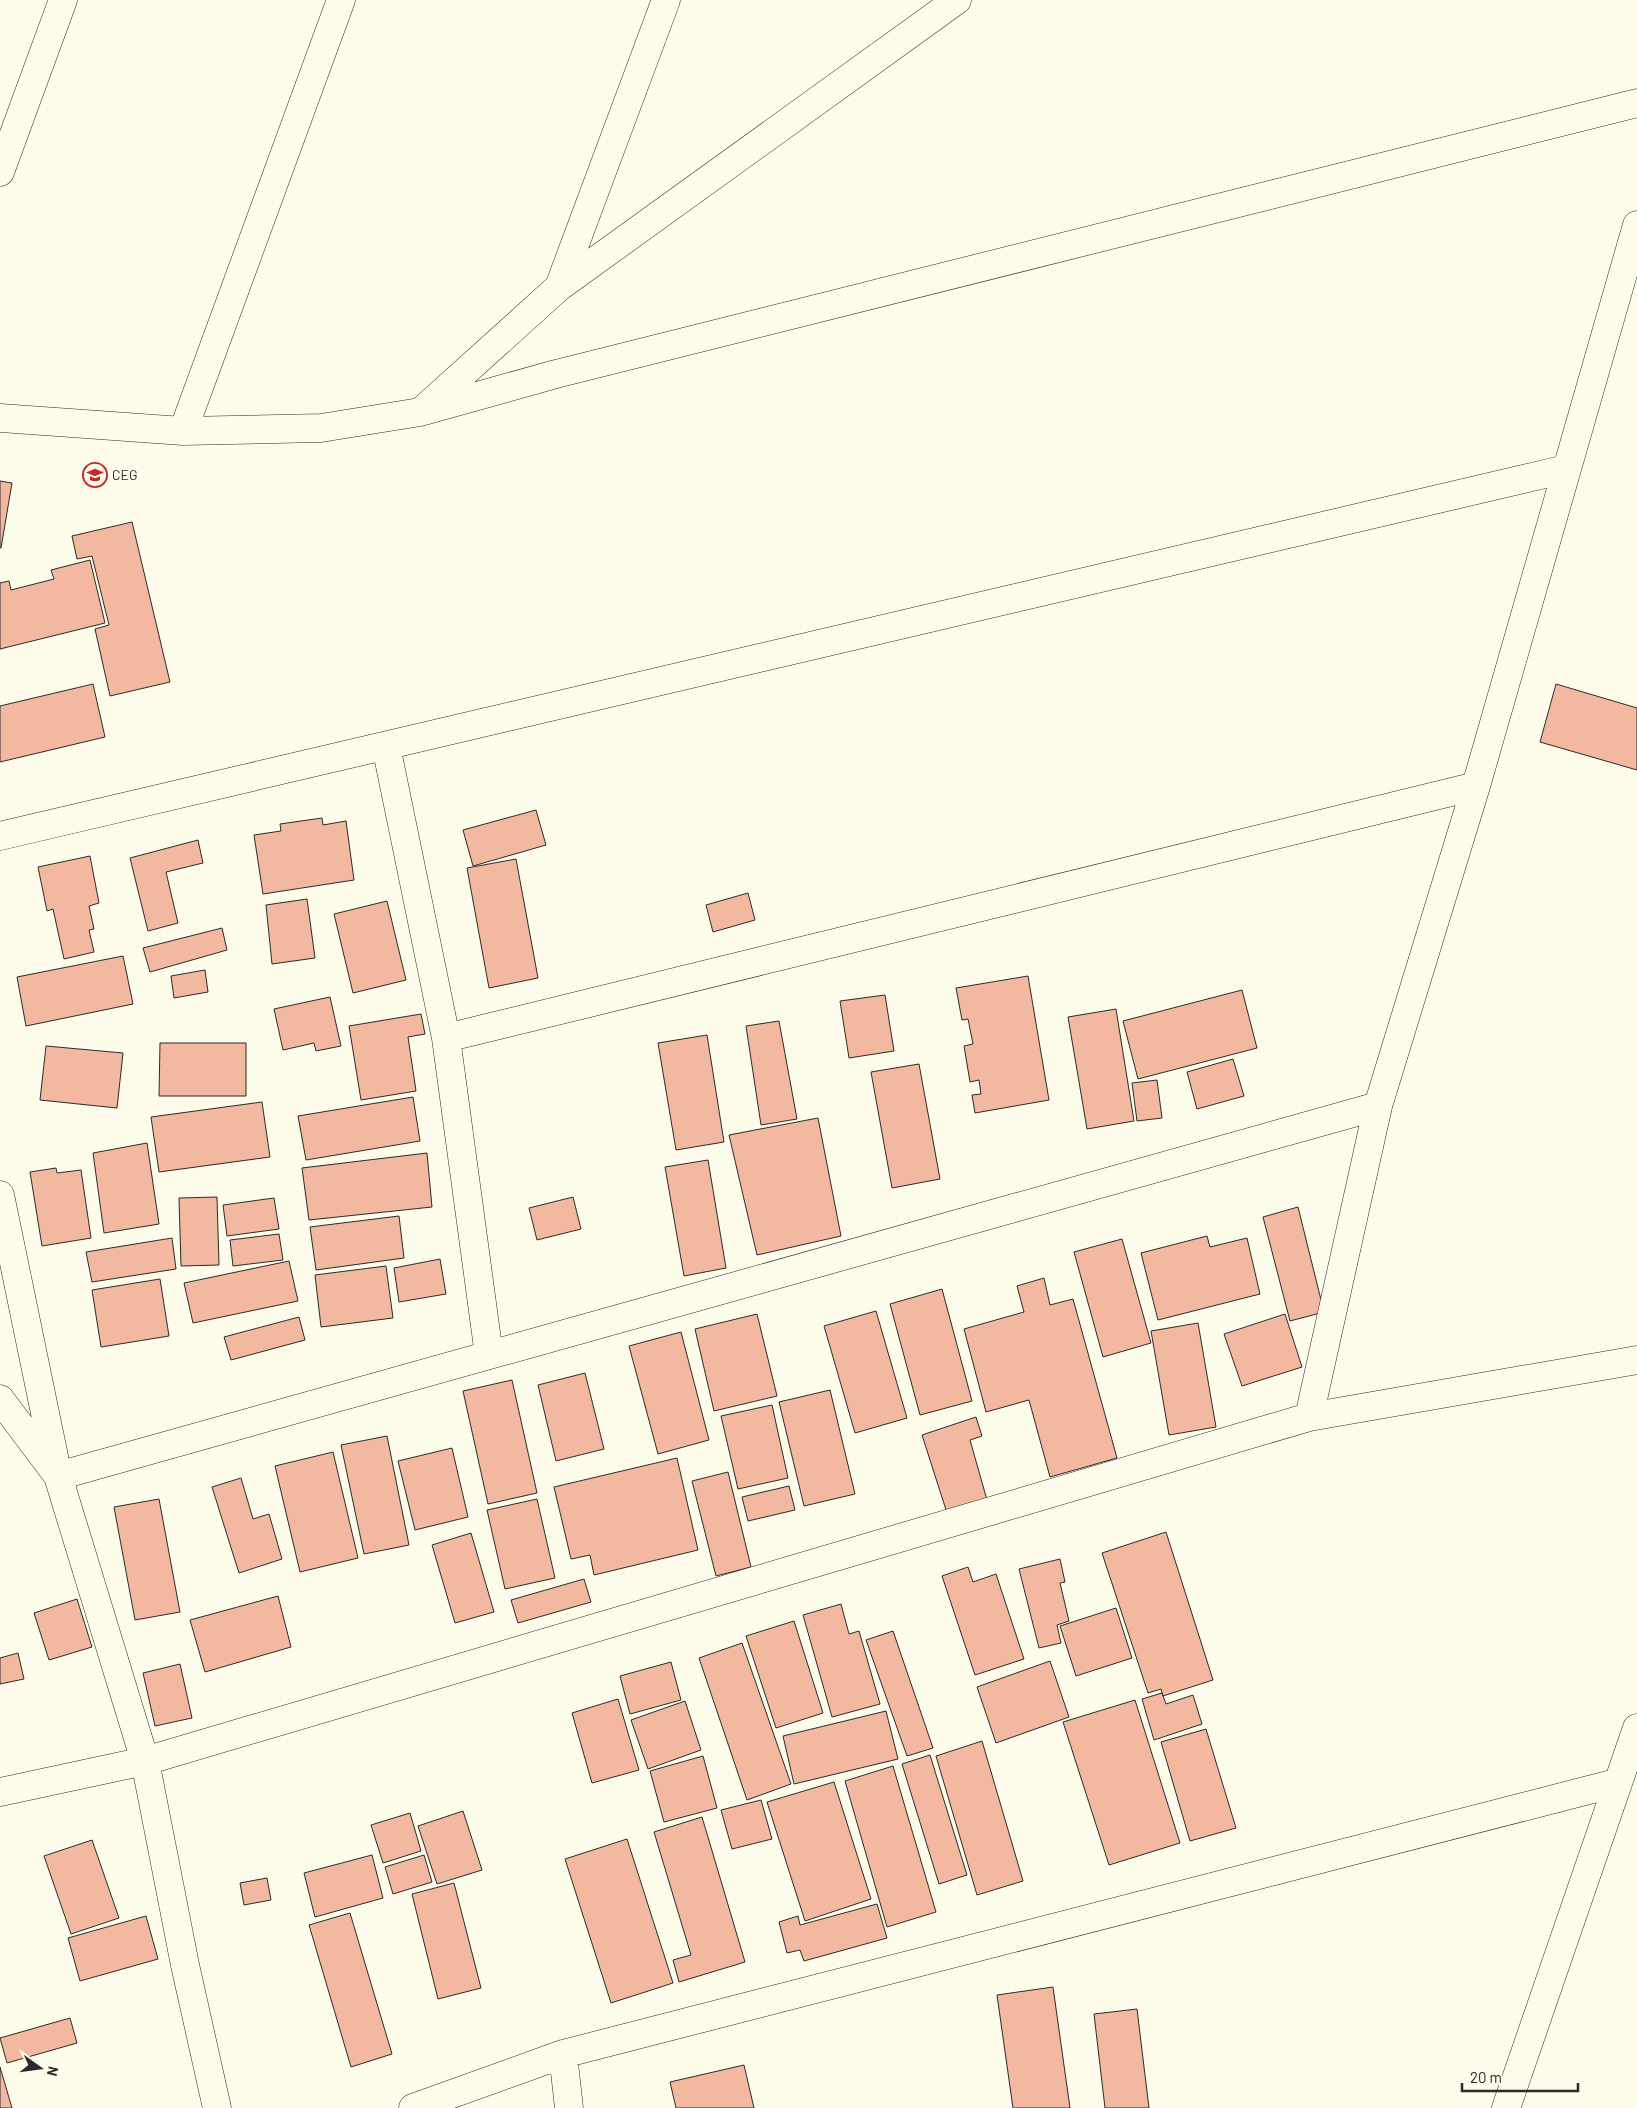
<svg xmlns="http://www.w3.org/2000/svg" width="1637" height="2108" viewBox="0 0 1637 2108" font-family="Barlow,sans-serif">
	<rect width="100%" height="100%" fill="#fdfbea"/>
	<!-- building -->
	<path fill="#f2b8a0" stroke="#2b2b2b" d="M0,481L12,483L1,548H0Z
		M132,522L170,682L110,696L95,629L109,625L92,556L77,559L72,536Z
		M90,560L105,623L0,649V583L9,581L11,590L54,579L51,570Z
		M93,684L105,737L0,762V706Z
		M1556,684L1637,708V770L1540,742Z
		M536,810L546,845L473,866L463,830Z
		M322,818L323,825L346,821L354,880L263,894L254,835L281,831L280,824Z
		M198,840L203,863L166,872L178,923L148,931L130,858Z
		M90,856L99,903L89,906L94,929L89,930L94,952L64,959L53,909L47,911L38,867Z
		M516,859L538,978L489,988L467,868Z
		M748,893L755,920L713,932L706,905Z
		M307,899L315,958L272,964L266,905Z
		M387,901L406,980L353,993L334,914Z
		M222,928L227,950L150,972L143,948Z
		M123,956L133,1004L26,1026L17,977Z
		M205,970L208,992L174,998L171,976Z
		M1028,976L1049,1100L975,1113L972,1095L981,1094L979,1080L970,1082L964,1046L973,1044L968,1019L962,1020L956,988Z
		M1242,990L1257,1048L1138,1079L1123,1021Z
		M885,995L894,1051L849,1058L840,1001Z
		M330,997L341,1046L316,1051L314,1043L283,1050L274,1009Z
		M1116,1009L1134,1121L1087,1129L1068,1017Z
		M421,1014L425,1034L408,1037L416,1091L361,1100L349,1026Z
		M779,1021L797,1119L761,1125L746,1026Z
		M707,1035L724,1142L676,1150L658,1043Z
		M160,1043H246V1096H159Z
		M46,1046L123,1053L117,1108L40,1100Z
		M1233,1059L1244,1096L1197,1109L1187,1072Z
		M919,1064L940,1179L892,1188L871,1072Z
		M1157,1080L1162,1118L1137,1121L1132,1083Z
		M413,1097L420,1141L306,1160L298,1116Z
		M262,1102L270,1157L159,1172L151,1117Z
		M818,1118L841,1236L757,1255L729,1135Z
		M147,1143L159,1224L104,1233L93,1153Z
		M427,1153L432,1207L309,1220L302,1168Z
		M708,1160L726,1268L684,1276L665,1167Z
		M56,1168L57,1173L81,1170L91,1238L42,1246L30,1172Z
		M217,1197L219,1265L181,1266L179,1198Z
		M573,1197L581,1229L537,1240L529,1208Z
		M274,1198L279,1229L227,1236L223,1205Z
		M1298,1207L1324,1312L1290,1321L1263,1217Z
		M399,1216L404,1258L316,1270L310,1227Z
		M279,1234L283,1260L233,1266L230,1240Z
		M1207,1236L1210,1247L1247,1238L1260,1294L1158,1320L1141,1253Z
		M172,1238L176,1269L92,1282L86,1252Z
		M1122,1239L1151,1343L1103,1357L1074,1252Z
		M440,1259L446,1294L399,1302L394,1268Z
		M289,1261L298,1301L193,1323L184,1283Z
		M386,1266L393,1318L321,1327L315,1275Z
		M1044,1278L1050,1305L1073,1299L1117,1458L1050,1477L1029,1400L986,1412L964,1329L1024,1312L1017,1286Z
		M160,1279L169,1336L101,1347L92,1290Z
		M942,1289L972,1401L920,1415L890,1304Z
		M876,1311L907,1418L855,1433L824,1326Z
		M757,1314L777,1396L714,1411L695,1329Z
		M1285,1314L1302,1367L1242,1386L1224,1334Z
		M299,1317L305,1340L231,1360L224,1337Z
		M1198,1323L1216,1427L1169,1435L1151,1331Z
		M681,1332L709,1440L658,1454L629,1346Z
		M585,1373L604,1449L556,1461L538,1385Z
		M512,1380L537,1493L488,1504L463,1391Z
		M830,1390L855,1494L804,1506L779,1402Z
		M772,1405L788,1478L738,1489L721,1416Z
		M976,1417L982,1436L970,1440L987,1500L947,1513L922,1435Z
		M387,1436L409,1545L364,1554L341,1445Z
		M452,1448L468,1517L415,1530L398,1461Z
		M333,1452L358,1558L300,1572L275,1466Z
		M677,1458L698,1550L594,1575L590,1555L571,1559L554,1487Z
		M728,1472L751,1567L716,1576L692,1481Z
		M241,1478L253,1519L269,1514L282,1559L239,1573L212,1487Z
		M789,1486L795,1510L748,1521L742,1497Z
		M159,1499L180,1612L135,1620L114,1507Z
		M537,1499L555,1578L505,1589L487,1510Z
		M1166,1532L1213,1680L1163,1696L1161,1689L1148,1693L1102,1553Z
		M471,1533L494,1612L455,1623L432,1545Z
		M1060,1559L1065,1582L1060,1583L1069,1621L1057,1625L1061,1643L1039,1648L1019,1569Z
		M968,1567L973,1582L996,1574L1024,1659L975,1675L942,1576Z
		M584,1579L591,1602L518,1623L511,1600Z
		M278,1596L291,1647L205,1672L190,1620Z
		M77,1599L92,1647L49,1660L34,1613Z
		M841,1604L849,1634L859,1631L880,1704L832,1717L803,1615Z
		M1116,1608L1132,1658L1076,1676L1060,1626Z
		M794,1621L823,1713L776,1728L746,1636Z
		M893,1631L933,1748L907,1756L866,1640Z
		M742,1643L791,1784L747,1800L699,1658Z
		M18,1653L24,1679L0,1684V1658Z
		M1050,1661L1069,1717L996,1743L977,1687Z
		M671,1662L681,1700L630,1714L620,1676Z
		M180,1664L192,1718L155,1726L143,1673Z
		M1162,1693L1166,1704L1193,1695L1202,1724L1154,1740L1142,1699Z
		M618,1699L639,1770L592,1783L572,1713Z
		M1135,1700L1180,1843L1109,1865L1063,1722Z
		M685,1701L701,1750L648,1769L631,1720Z
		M886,1711L898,1759L794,1784L783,1736Z
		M1206,1729L1236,1828L1190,1841L1161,1742Z
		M982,1741L1023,1881L977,1895L936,1756Z
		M930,1755L967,1875L939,1884L902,1764Z
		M703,1756L717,1808L664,1822L650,1771Z
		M893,1766L936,1912L887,1927L845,1781Z
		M834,1782L871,1899L805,1921L767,1802Z
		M761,1800L772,1839L732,1849L721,1810Z
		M463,1811L482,1870L437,1884L418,1826Z
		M410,1813L421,1851L383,1863L371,1825Z
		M702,1817L745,1962L679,1982L673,1960L691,1955L654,1832Z
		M627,1839L673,1983L611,2003L565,1859Z
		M92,1840L119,1918L71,1934L44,1856Z
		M372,1855L383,1898L315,1917L304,1873Z
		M424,1855L432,1882L393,1894L385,1867Z
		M267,1878L271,1900L244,1905L240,1883Z
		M454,1883L481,1988L438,1999L412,1894Z
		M877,1904L887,1938L804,1961L800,1950L787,1953L779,1922L798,1916L800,1925Z
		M350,1913L392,2054L351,2067L309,1925Z
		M146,1916L158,1959L80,1981L68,1938Z
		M1053,1987L1070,2108H1013L997,1995Z
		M1137,2009L1149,2108H1105L1094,2014Z
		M70,2018L77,2043L7,2063L0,2038Z
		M744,2065L754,2108H676L670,2082Z
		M0,2067L12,2108H0Z"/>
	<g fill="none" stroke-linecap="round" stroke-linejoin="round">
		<defs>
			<path id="minor" d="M0,172L63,0
				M559,287L666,0
				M425,408L559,287L957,0
				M0,418L183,431L321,428L420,412L556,374L1637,103
				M183,431L341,0
				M386,746L446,1038L489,1355
				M0,836L1566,469
				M446,1038L1476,786
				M0,1195L58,1476L145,1761L185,1965L217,2108
				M0,1399L58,1476L1378,1106
				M1309,1417L1378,1106L1476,786L1637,225
				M0,1792L145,1761L1309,1417L1637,1360
				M563,2054L569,2108
				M413,2108L563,2054L1616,1783
				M1506,2108L1637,1728"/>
		</defs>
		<!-- minor casing -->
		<use href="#minor" stroke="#2b2b2b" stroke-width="29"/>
		<!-- minor -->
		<use href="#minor" stroke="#fdfbea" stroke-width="28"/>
	</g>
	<!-- icons -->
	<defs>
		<symbol id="school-ring" viewBox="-11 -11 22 22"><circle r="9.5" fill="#fdfbea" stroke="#c62828" stroke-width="1.5"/><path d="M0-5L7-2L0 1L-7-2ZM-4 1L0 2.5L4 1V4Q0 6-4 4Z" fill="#c62828"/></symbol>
	</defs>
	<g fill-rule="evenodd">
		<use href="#school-ring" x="81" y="461" width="28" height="28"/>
	</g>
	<g text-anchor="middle" stroke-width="4" stroke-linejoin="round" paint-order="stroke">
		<!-- poi labels -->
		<g font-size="14" fill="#2b2b2b" stroke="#fdfbea" text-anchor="start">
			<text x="112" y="480">CEG</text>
		</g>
	</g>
	<!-- north arrow -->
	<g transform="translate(40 2068) rotate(104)" stroke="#fdfbea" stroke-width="4" paint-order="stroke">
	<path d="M0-4L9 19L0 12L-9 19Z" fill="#2b2b2b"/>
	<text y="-8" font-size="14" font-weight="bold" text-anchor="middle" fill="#2b2b2b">N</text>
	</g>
	<!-- scale -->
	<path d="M1462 2083v8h116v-8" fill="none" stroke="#2b2b2b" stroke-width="2.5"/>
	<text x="1470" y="2083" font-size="15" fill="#2b2b2b" stroke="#fdfbea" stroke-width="4" paint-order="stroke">20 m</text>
</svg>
